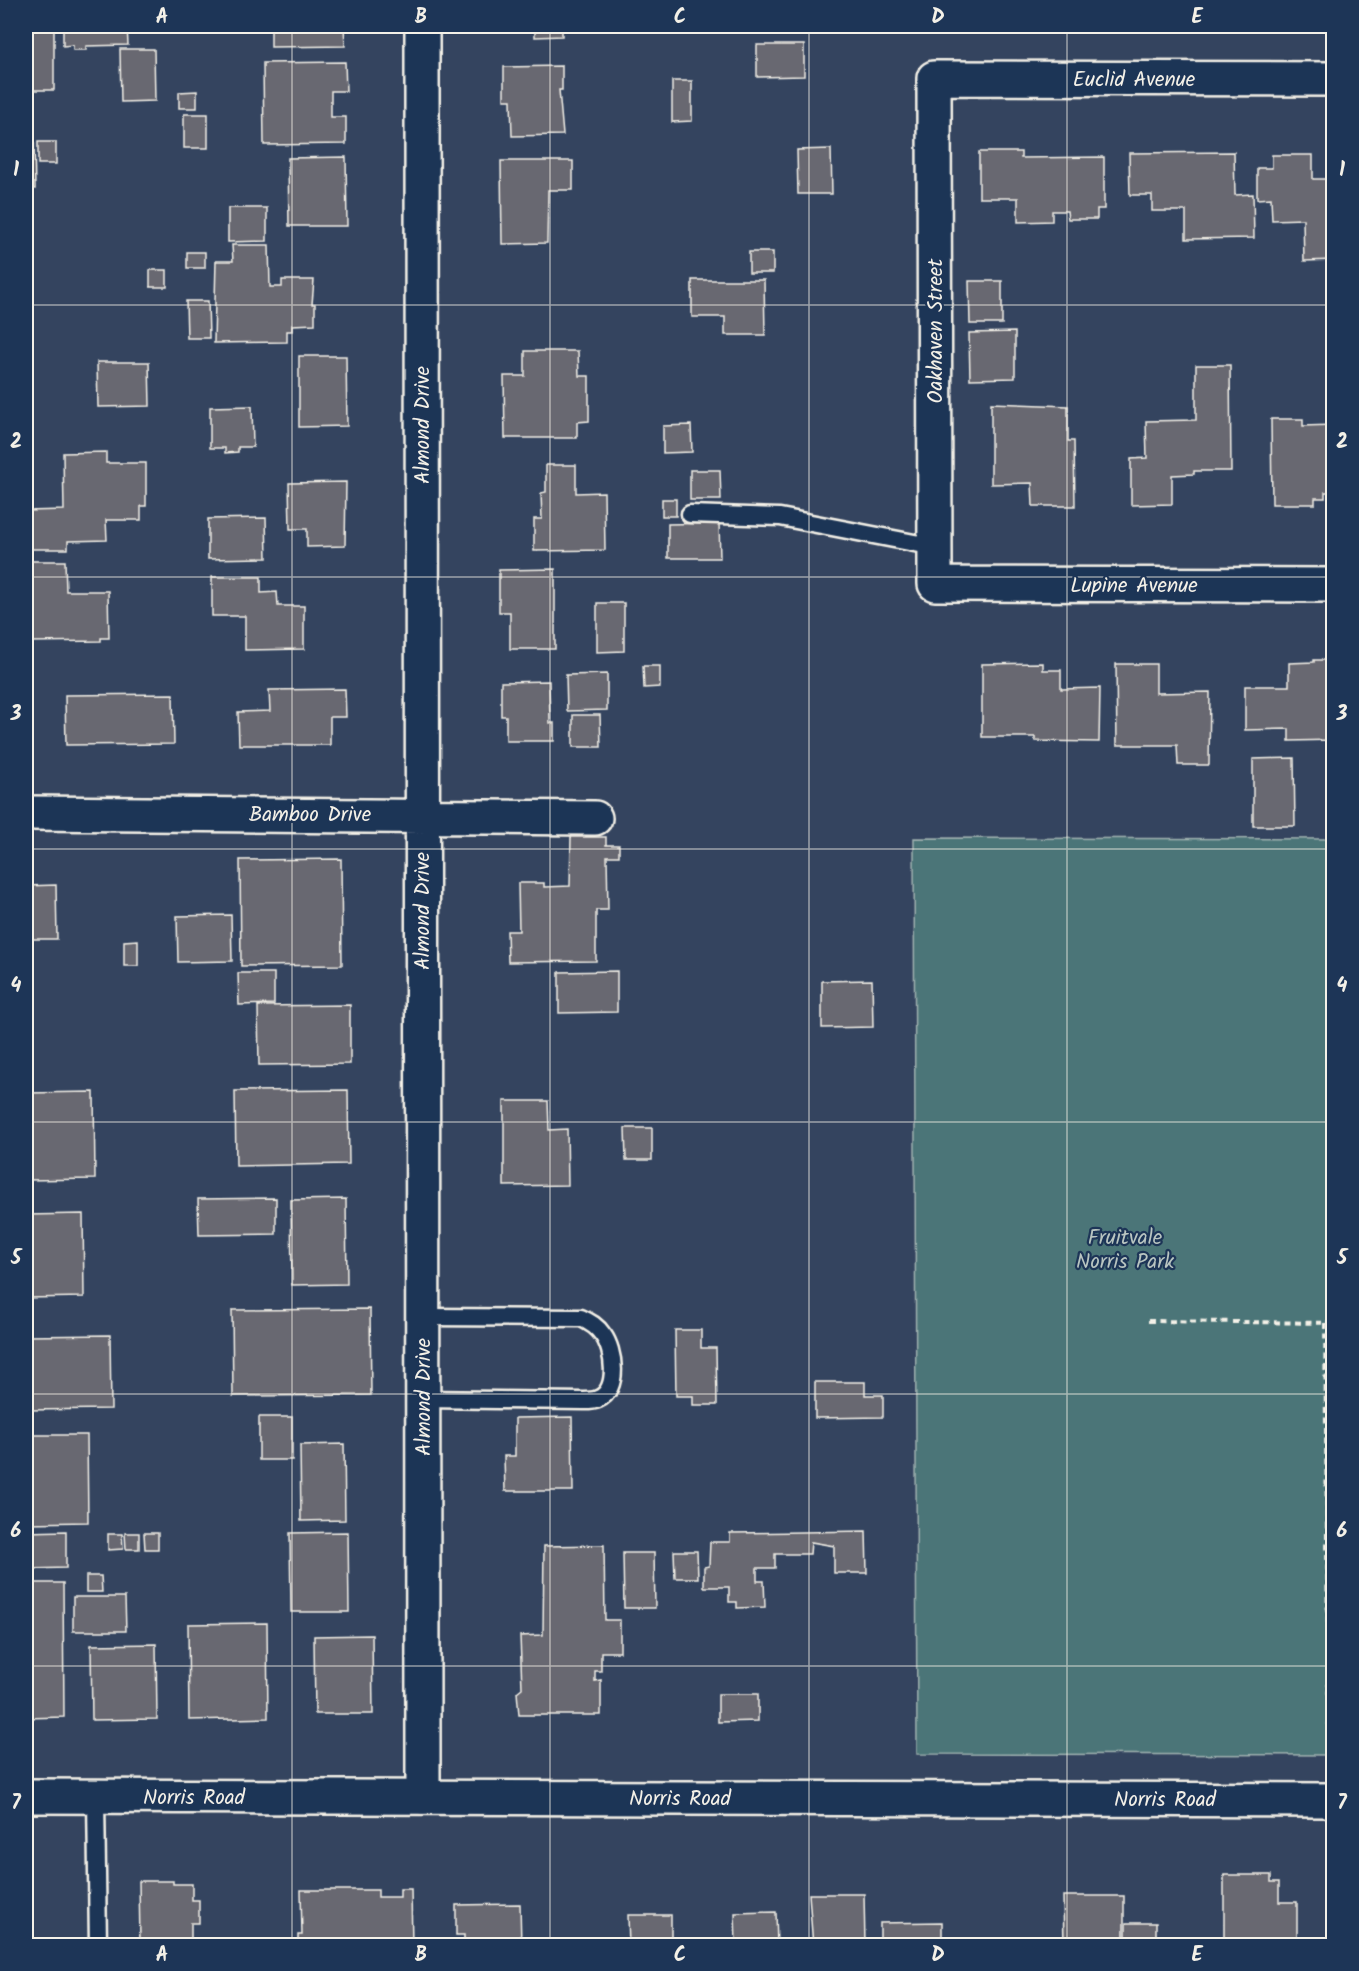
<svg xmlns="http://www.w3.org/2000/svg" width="1359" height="1971" viewBox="0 0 1359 1971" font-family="Kalam,sans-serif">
	<rect width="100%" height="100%" fill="#34445f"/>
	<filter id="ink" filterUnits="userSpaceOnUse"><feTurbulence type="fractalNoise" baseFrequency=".0167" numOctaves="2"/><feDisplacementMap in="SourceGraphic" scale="12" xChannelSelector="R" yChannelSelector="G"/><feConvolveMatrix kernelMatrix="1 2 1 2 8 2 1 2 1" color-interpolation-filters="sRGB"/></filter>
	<g filter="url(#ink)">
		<!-- green -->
		<path fill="#4b7478" stroke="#a0b2b0" stroke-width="1.5" d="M914,838L1333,839V1755L917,1754Z"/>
		<!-- building -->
		<path fill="#686771" stroke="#f4f1e8" stroke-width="1.5" d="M26,26H54V90H26Z
			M63,26H127L128,45L86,46V50H73V45L63,46Z
			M271,26H344L345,46L271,47Z
			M504,26H583V27H562V36L535,37V28H504Z
			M757,45H804V76L757,77Z
			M120,49H154L155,101L121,102Z
			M345,62L346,91H331V117H346V144L264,145L263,63Z
			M562,66V90H559L563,135L512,136L511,100H504V67Z
			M672,81H692V121L672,122Z
			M197,91V108H179V92Z
			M184,114H208V148H184Z
			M26,142H34L35,189H26Z
			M38,142H56V164H38Z
			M831,149L832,194H798L797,150Z
			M979,152H1021V158L1104,157V209H1097V219H1068L1067,211H1052V221L1018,222V198H979Z
			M1234,152L1235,195L1253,194L1254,238L1186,239V211H1152V195H1130L1129,153Z
			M1272,155H1313V179H1334V260L1304,261L1303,219L1272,220L1271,198L1257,199V168H1272Z
			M346,157L347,226H289L288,158Z
			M501,161H573V190H548L547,243L502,244Z
			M228,208H267V241L228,242Z
			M232,245H269L270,287H282V280H314L312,304H315V324L292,325V331H287V342L214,343L216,261H233Z
			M187,252H205V268H187Z
			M749,252H773V273H749Z
			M150,270H167V287H150Z
			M692,280H764L765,335H725V317H692Z
			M969,281H1002V324H970Z
			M186,301H208L209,338H187Z
			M1015,332V378L970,379L969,333Z
			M525,351H578L579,376H589V421L577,422V438H505L504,376H525Z
			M299,356H346L347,426L299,427Z
			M97,362H149L150,406L98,407Z
			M1196,365H1230L1231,471H1194V474L1172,475V504L1131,505V459L1147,458L1146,421L1196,420Z
			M991,403L1068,406V441H1074L1075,506H1033L1032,483L991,484Z
			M252,406L253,447H238V452L225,453V448H210V407Z
			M1271,419H1303V426L1334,425V492H1325V498H1315V504H1272Z
			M691,425L692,452L663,453V426Z
			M106,452V463H146V506H141V520H106L107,540L68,541V549H28L27,511L64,510L63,453Z
			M546,465H576V493L604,492L605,550L534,551V519H542L541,493L546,492Z
			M690,470H720L721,500H690Z
			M346,482L345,546L307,547V529H290L289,483Z
			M662,499H676V516H662Z
			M266,518L267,558L208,559V519Z
			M719,523L720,558H668V524Z
			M29,561H65L66,591H108L109,638H101V641L30,642Z
			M555,569V649H510V612H499V570Z
			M212,577H261V593L277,592L278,606H304V649L245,650V616H212Z
			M597,603H624V651L597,652Z
			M1314,660H1334V740L1289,741V729L1245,730V686H1289V663L1314,662Z
			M1043,663V670H1061V689L1100,688L1099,742L1035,741V737H982V664Z
			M1116,664H1156V693L1210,692L1209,765H1178L1177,745H1117Z
			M643,666H660V687L644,688Z
			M607,674V710L567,711L566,675Z
			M549,681L550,723H554V741H506V716H501V682Z
			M345,689L346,717H330V745H239L238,712L270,711L269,690Z
			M173,694L174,744L66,745L65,695Z
			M573,715H600L601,747H573Z
			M1294,758L1295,826H1253V759Z
			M571,837H606V845H619V856H607L608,910H596V961L508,962L507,931H519L518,883H544V887L570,886Z
			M341,859L342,965L241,966L240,860Z
			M56,885L57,939H26V886Z
			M231,915L232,961L178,962L177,916Z
			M138,940V966H124V941Z
			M617,971V1012L559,1013V972Z
			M238,973H274V1004L239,1005Z
			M872,980L873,1027L822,1028V981Z
			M350,1005V1064L259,1065L258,1006Z
			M348,1090L349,1164L236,1166L235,1091Z
			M94,1092L95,1179L26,1180V1093Z
			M504,1101H548L549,1130L567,1129L568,1185L504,1186Z
			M625,1128H652V1160H626Z
			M276,1198V1234L199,1235L198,1199Z
			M346,1199L347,1284L292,1285L291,1200Z
			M83,1214L84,1297L26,1298V1215Z
			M370,1309L371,1395L233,1396L232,1310Z
			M675,1330H701V1348H716L717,1405H693V1396H676Z
			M110,1335L111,1409L26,1410V1336Z
			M815,1382H865V1395H883V1417L815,1418Z
			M259,1417H292V1460H259Z
			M572,1417L573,1491H505L504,1456H515V1418Z
			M26,1435H87L88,1522L26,1523Z
			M344,1444L345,1520L301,1521L300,1445Z
			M66,1531V1568L26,1569V1532Z
			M866,1531L867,1573H834V1546L811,1542L810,1554H775V1568H757V1581H764L765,1607L737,1608V1602H729V1587H704V1567L709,1566L710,1542H730V1533Z
			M348,1532L349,1612H291L290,1533Z
			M125,1533H139V1549H126Z
			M144,1533H158V1549H145Z
			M108,1534H122L123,1549L108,1550Z
			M604,1545L605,1620H620V1652H601V1671H595V1681L601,1680V1715H519L517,1692L522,1688L520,1636L543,1635L544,1546Z
			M674,1551H697L698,1578H675Z
			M623,1553H654L655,1608H624Z
			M86,1576H101L102,1592H86Z
			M26,1583H63L64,1717L26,1718Z
			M73,1597H125L126,1631H73Z
			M267,1623L268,1718L189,1720L188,1624Z
			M372,1635L373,1714H315L314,1636Z
			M156,1644L157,1719L92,1720L91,1645Z
			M718,1694H758V1721L718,1722Z
			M1224,1875H1271V1882H1279V1902H1297V1946H1253V1941H1224Z
			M139,1881H173V1884H192V1900H199V1923H191V1940L140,1941Z
			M400,1889H411L412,1946H298V1935H302L301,1890H378V1897H400Z
			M809,1894H864L865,1946H813Z
			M1063,1896H1124V1946H1064Z
			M520,1904L521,1946H464V1935H456V1905Z
			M776,1912L777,1946H736L735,1913Z
			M628,1915H671V1946H629Z
			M942,1922V1946H880V1923Z
			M1126,1923H1156V1946H1126Z"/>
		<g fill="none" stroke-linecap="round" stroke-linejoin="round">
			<defs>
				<path id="lane" d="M690,514L780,517L935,547
					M423,1317L581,1318C590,1322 597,1326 603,1335C614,1350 620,1390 598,1399C594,1401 589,1401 584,1401L423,1399
					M96,1797L98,1946"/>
				<path id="street" d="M422,26L423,1797
					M1334,79L934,78L935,584L1334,585
					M26,813L595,818"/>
				<path id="secondary" d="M26,1796L1334,1800"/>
			</defs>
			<!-- lane casing -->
			<use href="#lane" stroke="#f4f1e8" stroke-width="21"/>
			<!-- street casing -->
			<use href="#street" stroke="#f4f1e8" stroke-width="38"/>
			<!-- secondary casing -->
			<use href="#secondary" stroke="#f4f1e8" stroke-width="38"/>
			<!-- path -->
			<path stroke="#f4f1e8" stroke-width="4" stroke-dasharray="6 4.5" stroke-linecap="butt" d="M1148,1321L1334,1323
				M1325,1323L1329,1755"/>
			<!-- lane -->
			<use href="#lane" stroke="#1d3557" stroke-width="16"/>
			<!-- street -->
			<use href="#street" stroke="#1d3557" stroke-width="33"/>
			<!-- secondary -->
			<use href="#secondary" stroke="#1d3557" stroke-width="33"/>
		</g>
	</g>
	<!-- grid -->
	<path fill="none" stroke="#f4f1e8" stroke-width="1.5" stroke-opacity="0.55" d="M292,26V1946M550,26V1946M809,26V1946M1067,26V1946M26,305H1334M26,577H1334M26,849H1334M26,1122H1334M26,1394H1334M26,1666H1334"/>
	<g text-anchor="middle" stroke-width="4.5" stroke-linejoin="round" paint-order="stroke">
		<!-- street labels -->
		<g font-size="21" fill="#f4f1e8" stroke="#1d3557">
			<text x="1134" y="86">Euclid Avenue</text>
			<text transform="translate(935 331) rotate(-90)" y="7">Oakhaven Street</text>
			<text transform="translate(422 425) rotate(-90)" y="7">Almond Drive</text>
			<text x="1134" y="592">Lupine Avenue</text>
			<text x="310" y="821">Bamboo Drive</text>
			<text transform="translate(422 911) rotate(-90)" y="7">Almond Drive</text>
			<text transform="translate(423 1397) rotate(-90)" y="7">Almond Drive</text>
			<text x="194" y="1804">Norris Road</text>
			<text x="680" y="1805">Norris Road</text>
			<text x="1165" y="1806">Norris Road</text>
		</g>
		<!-- park labels -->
		<g font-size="21" fill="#b9c5c1" stroke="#1d3557">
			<text x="1125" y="1244">Fruitvale<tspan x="1125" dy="24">Norris Park</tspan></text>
		</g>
	</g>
	<!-- margin -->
	<rect width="1359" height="1971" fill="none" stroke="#1d3557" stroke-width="66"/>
	<rect x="33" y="33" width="1293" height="1905" fill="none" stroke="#f4f1e8" stroke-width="2"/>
	<g font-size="20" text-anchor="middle" font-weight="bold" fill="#f4f1e8">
		<text x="162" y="23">A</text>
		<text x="421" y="23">B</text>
		<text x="680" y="23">C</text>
		<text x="938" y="23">D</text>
		<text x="1197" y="23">E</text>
		<text x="16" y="176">1</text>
		<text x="1342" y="176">1</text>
		<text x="16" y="448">2</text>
		<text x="1342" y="448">2</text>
		<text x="16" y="720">3</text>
		<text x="1342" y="720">3</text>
		<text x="16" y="992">4</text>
		<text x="1342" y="992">4</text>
		<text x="16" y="1264">5</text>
		<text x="1342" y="1264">5</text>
		<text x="16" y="1537">6</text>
		<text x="1342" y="1537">6</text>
		<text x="16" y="1809">7</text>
		<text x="1342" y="1809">7</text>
		<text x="162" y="1961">A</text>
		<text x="421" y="1961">B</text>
		<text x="680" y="1961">C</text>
		<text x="938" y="1961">D</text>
		<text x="1197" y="1961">E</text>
	</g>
</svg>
